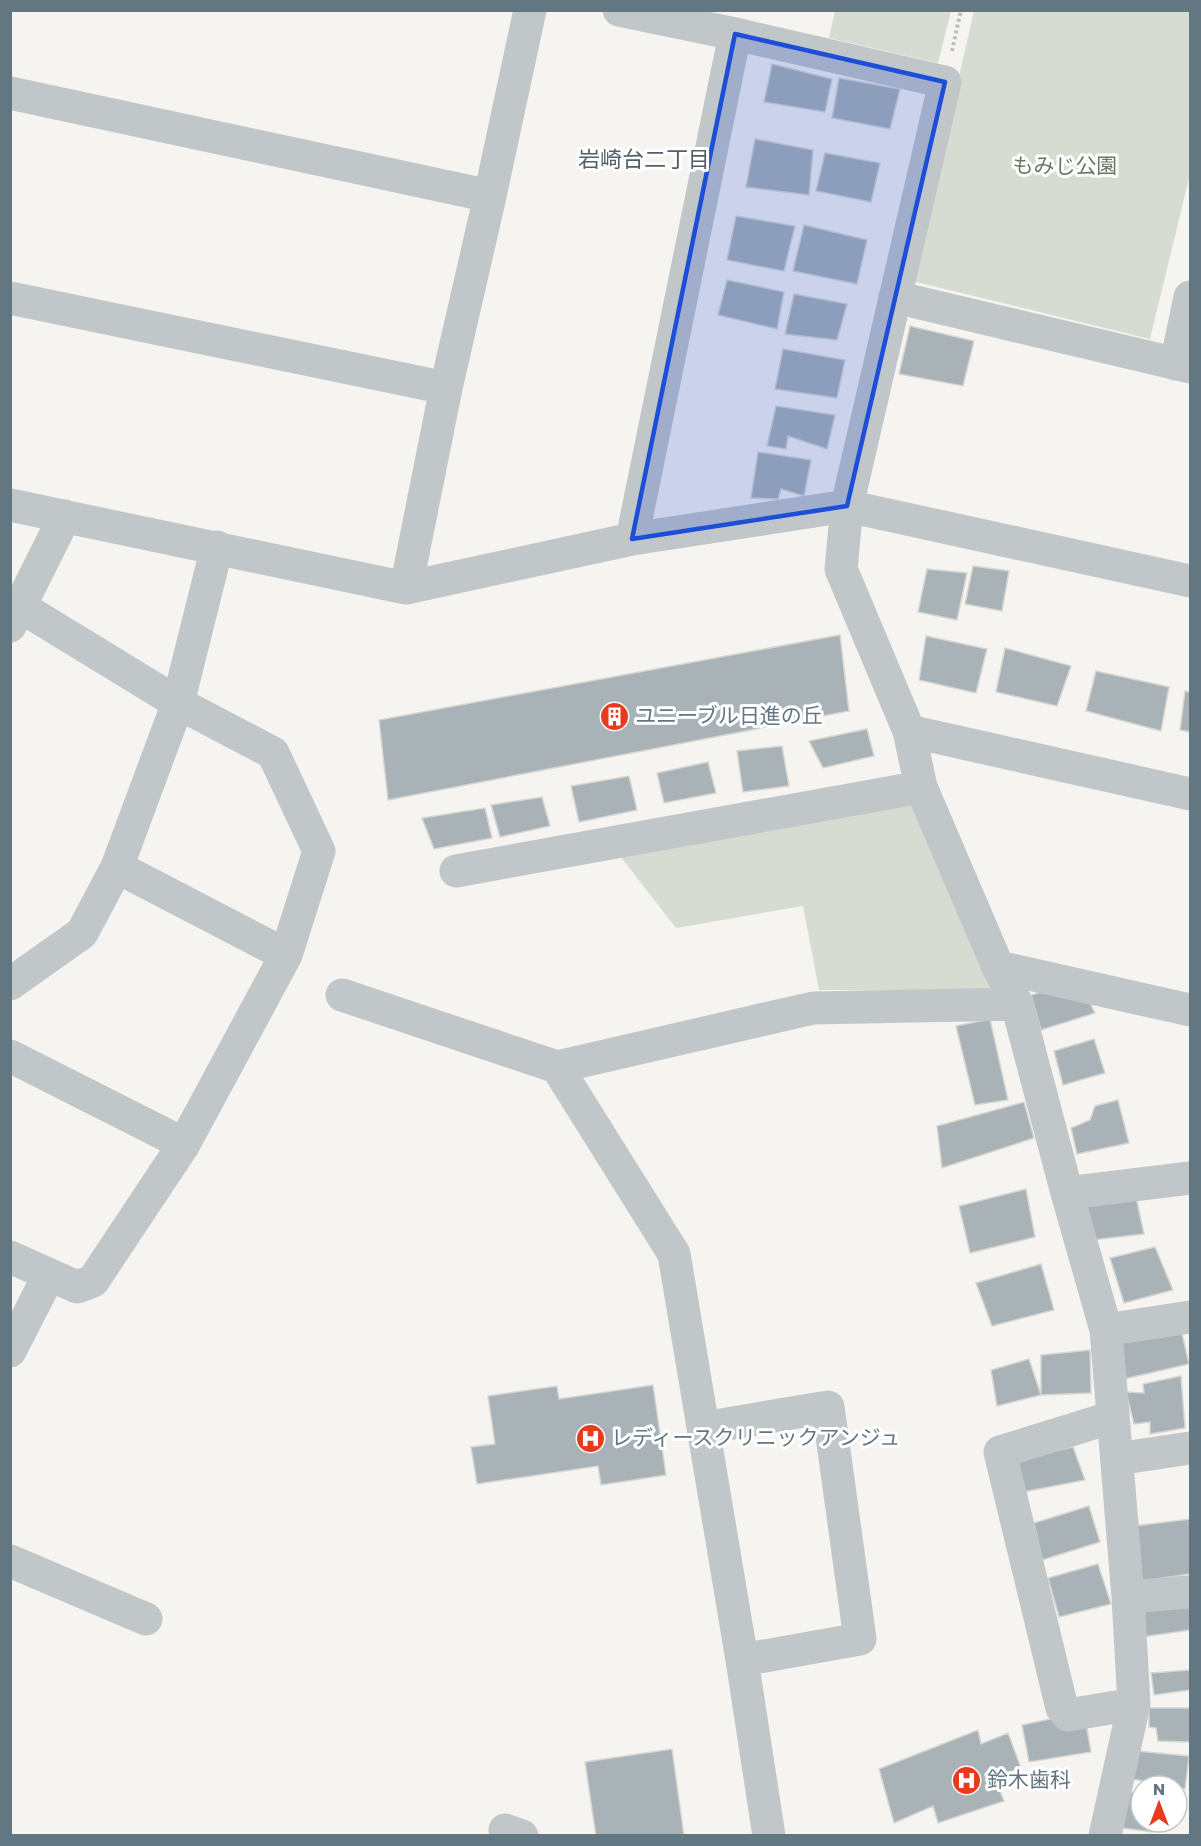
<svg xmlns="http://www.w3.org/2000/svg" width="1201" height="1846" viewBox="0 0 1201 1846" font-family="Poppins,'Noto Sans JP',sans-serif">
	<rect width="100%" height="100%" fill="#f5f4f0"/>
	<!-- green -->
	<path fill="#d6dcd1" d="M835,11V10L951,11L938,63L829,38Z
		M974,11H1190V174L1150,339L912,281Z
		M915,798L997,990H819L803,906L676,928L620,856Z"/>
	<!-- building -->
	<path fill="#a9b2b6" stroke="#d6d6d3" stroke-width="1.5" d="M772,64L832,79L825,112L764,102Z
		M839,78L900,89L890,129L832,118Z
		M755,139L813,150L809,195L746,187Z
		M825,153L880,163L871,202L816,191Z
		M736,216L795,226L784,271L727,260Z
		M804,225L867,240L857,284L793,271Z
		M727,280L784,292L777,329L718,315Z
		M794,294L847,304L837,340L785,334Z
		M910,326L974,341L963,386L899,374Z
		M783,349L845,360L837,398L775,389Z
		M776,406L835,415L827,449L788,436L786,449L767,446Z
		M758,452L811,460L804,496L781,489L778,499L751,498Z
		M973,566L1009,571L1002,611L965,604Z
		M927,569L967,573L957,620L918,612Z
		M840,635L849,711L388,800L379,720Z
		M926,636L987,649L976,693L919,680Z
		M1005,648L1071,666L1057,706L996,692Z
		M1096,671L1169,687L1161,731L1086,711Z
		M1185,691L1190,692V732L1180,730Z
		M867,729L874,756L823,768L809,741Z
		M782,746L789,786L743,792L737,751Z
		M708,762L716,793L664,803L657,773Z
		M629,776L637,810L579,822L571,786Z
		M542,797L550,826L500,837L491,805Z
		M485,808L492,838L434,849L422,818Z
		M1079,982L1095,1013L1041,1030L1031,995Z
		M990,1019L1008,1100L975,1105L956,1026Z
		M1094,1039L1105,1073L1063,1085L1054,1051Z
		M1118,1100L1129,1143L1077,1154L1071,1128L1090,1120L1095,1106Z
		M1024,1102L1034,1138L942,1168L937,1126Z
		M1026,1189L1035,1237L970,1253L959,1206Z
		M1136,1197L1144,1234L1092,1240L1084,1205Z
		M1155,1247L1173,1290L1124,1303L1110,1258Z
		M1041,1264L1054,1310L992,1326L976,1283Z
		M1180,1325L1189,1364L1124,1379L1115,1339Z
		M1090,1350L1091,1393L1041,1395V1355Z
		M1029,1359L1041,1395L997,1406L991,1370Z
		M1181,1376L1185,1428L1150,1434V1422L1134,1424L1126,1392L1144,1393L1143,1384Z
		M653,1385L666,1475L601,1485L598,1466L477,1484L471,1447L495,1444L488,1396L557,1386L559,1399Z
		M1073,1447L1085,1480L1023,1492L1016,1460Z
		M1089,1506L1100,1542L1042,1560L1034,1523Z
		M1190,1519V1574L1142,1581L1134,1526Z
		M1098,1564L1111,1604L1059,1617L1048,1578Z
		M1190,1603V1630L1142,1637L1139,1609Z
		M1190,1670V1690L1154,1695L1151,1673Z
		M1149,1708H1190V1742L1158,1741L1156,1728L1149,1727Z
		M1084,1712L1091,1752L1029,1762L1022,1725Z
		M978,1730L981,1744L1008,1733L1021,1768L994,1777L1004,1801L938,1823L933,1806L894,1823L879,1769Z
		M672,1749L684,1836H596L585,1762Z
		M1136,1751L1189,1756L1185,1789L1132,1779Z
		M1124,1791L1141,1794V1822H1160L1153,1832L1122,1828Z"/>
	<g fill="none" stroke-linecap="round" stroke-linejoin="round">
		<!-- path -->
		<path stroke="#bbbebf" stroke-width="4" stroke-dasharray="3 3" stroke-linecap="butt" d="M952,51L961,10"/>
		<!-- minor -->
		<path stroke="#c1c6c8" stroke-width="33" d="M619,10L735,34L945,82L847,506L841,569L909,731L921,787L998,967L1017,1004L1067,1193L1106,1330L1128,1597L1134,1704L1105,1836
			M10,93L490,196L446,388L406,588
			M490,196L530,10
			M895,297L1190,367
			M10,298L446,388
			M1176,364L1190,297
			M10,505L406,588L632,539L847,506L1190,581
			M632,539L735,34
			M10,626L65,516
			M909,731L1190,794
			M117,867L286,955
			M456,871L921,787
			M998,967L1190,1010
			M10,984L82,933L117,867L178,703L217,547
			M342,995L557,1067L813,1008L1017,1004
			M10,1056L184,1144
			M557,1067L674,1254L742,1660L769,1836
			M1067,1193L1190,1178
			M10,1257L77,1287L93,1281L184,1144L286,955L319,851L273,753L178,703L21,607
			M1106,1330L1190,1317
			M10,1351L49,1275
			M1113,1417L1000,1452L1062,1708L1068,1715L1134,1704
			M703,1428L828,1407L860,1639L742,1660
			M1117,1459L1190,1448
			M10,1561L146,1619
			M1128,1597L1190,1592
			M505,1830L522,1836"/>
	</g>
	<!-- marked area -->
	<path fill="#1d4ed8" fill-opacity="0.2" stroke="#1d4ed8" stroke-width="4.5" stroke-linejoin="round" d="M735,34L945,82L847,506L632,539Z"/>
	<!-- icons -->
	<defs>
		<symbol id="building-disc" viewBox="-11 -11 22 22"><circle r="9.5" fill="#e73b1e" stroke="#fff"/><path d="M-4-6H4V6H1V3H-1V6H-4ZM-2.5-4.3h1.7v1.8h-1.7ZM.8-4.3h1.7v1.8H.8ZM-2.5-1h1.7V.8h-1.7ZM.8-1h1.7V.8H.8Z" fill="#fff"/></symbol>
		<symbol id="hospital-disc" viewBox="-11 -11 22 22"><circle r="9.5" fill="#e73b1e" stroke="#fff"/><path d="M-5-5h3v3.5h4V-5h3V5h-3V1.5h-4V5h-3Z" fill="#fff"/></symbol>
	</defs>
	<g fill-rule="evenodd">
		<use href="#building-disc" x="598" y="700" width="33" height="33"/>
		<use href="#hospital-disc" x="574" y="1422" width="33" height="33"/>
		<use href="#hospital-disc" x="950" y="1764" width="33" height="33"/>
	</g>
	<g text-anchor="middle" stroke-width="6" stroke-linejoin="round" paint-order="stroke">
		<!-- park labels -->
		<g font-size="21" fill="#687962" stroke="#fff">
			<text x="1065" y="173">もみじ公園</text>
		</g>
		<!-- poi labels -->
		<g font-size="21" fill="#637782" stroke="#fff" text-anchor="start">
			<text x="635" y="723">ユニーブル日進の丘</text>
			<text x="611" y="1445">レディースクリニックアンジュ</text>
			<text x="987" y="1787">鈴木歯科</text>
		</g>
		<!-- neighbourhood labels -->
		<g font-size="22" fill="#515f67" stroke="#fff">
			<text x="644" y="167">岩崎台二丁目</text>
		</g>
	</g>
	<!-- border -->
	<rect width="1201" height="1846" fill="none" stroke="#637782" stroke-width="24"/>
	<!-- north arrow -->
	<g transform="translate(1159 1804)"><circle r="28" fill="#ffffff" stroke="#c1c9cd" stroke-width="1.5"/>
	<path d="M0-4.5L10 22L0 15L-10 22Z" fill="#e73b1e"/>
	<text y="-9" font-size="16" font-weight="bold" text-anchor="middle" fill="#637782">N</text>
	</g>
</svg>
